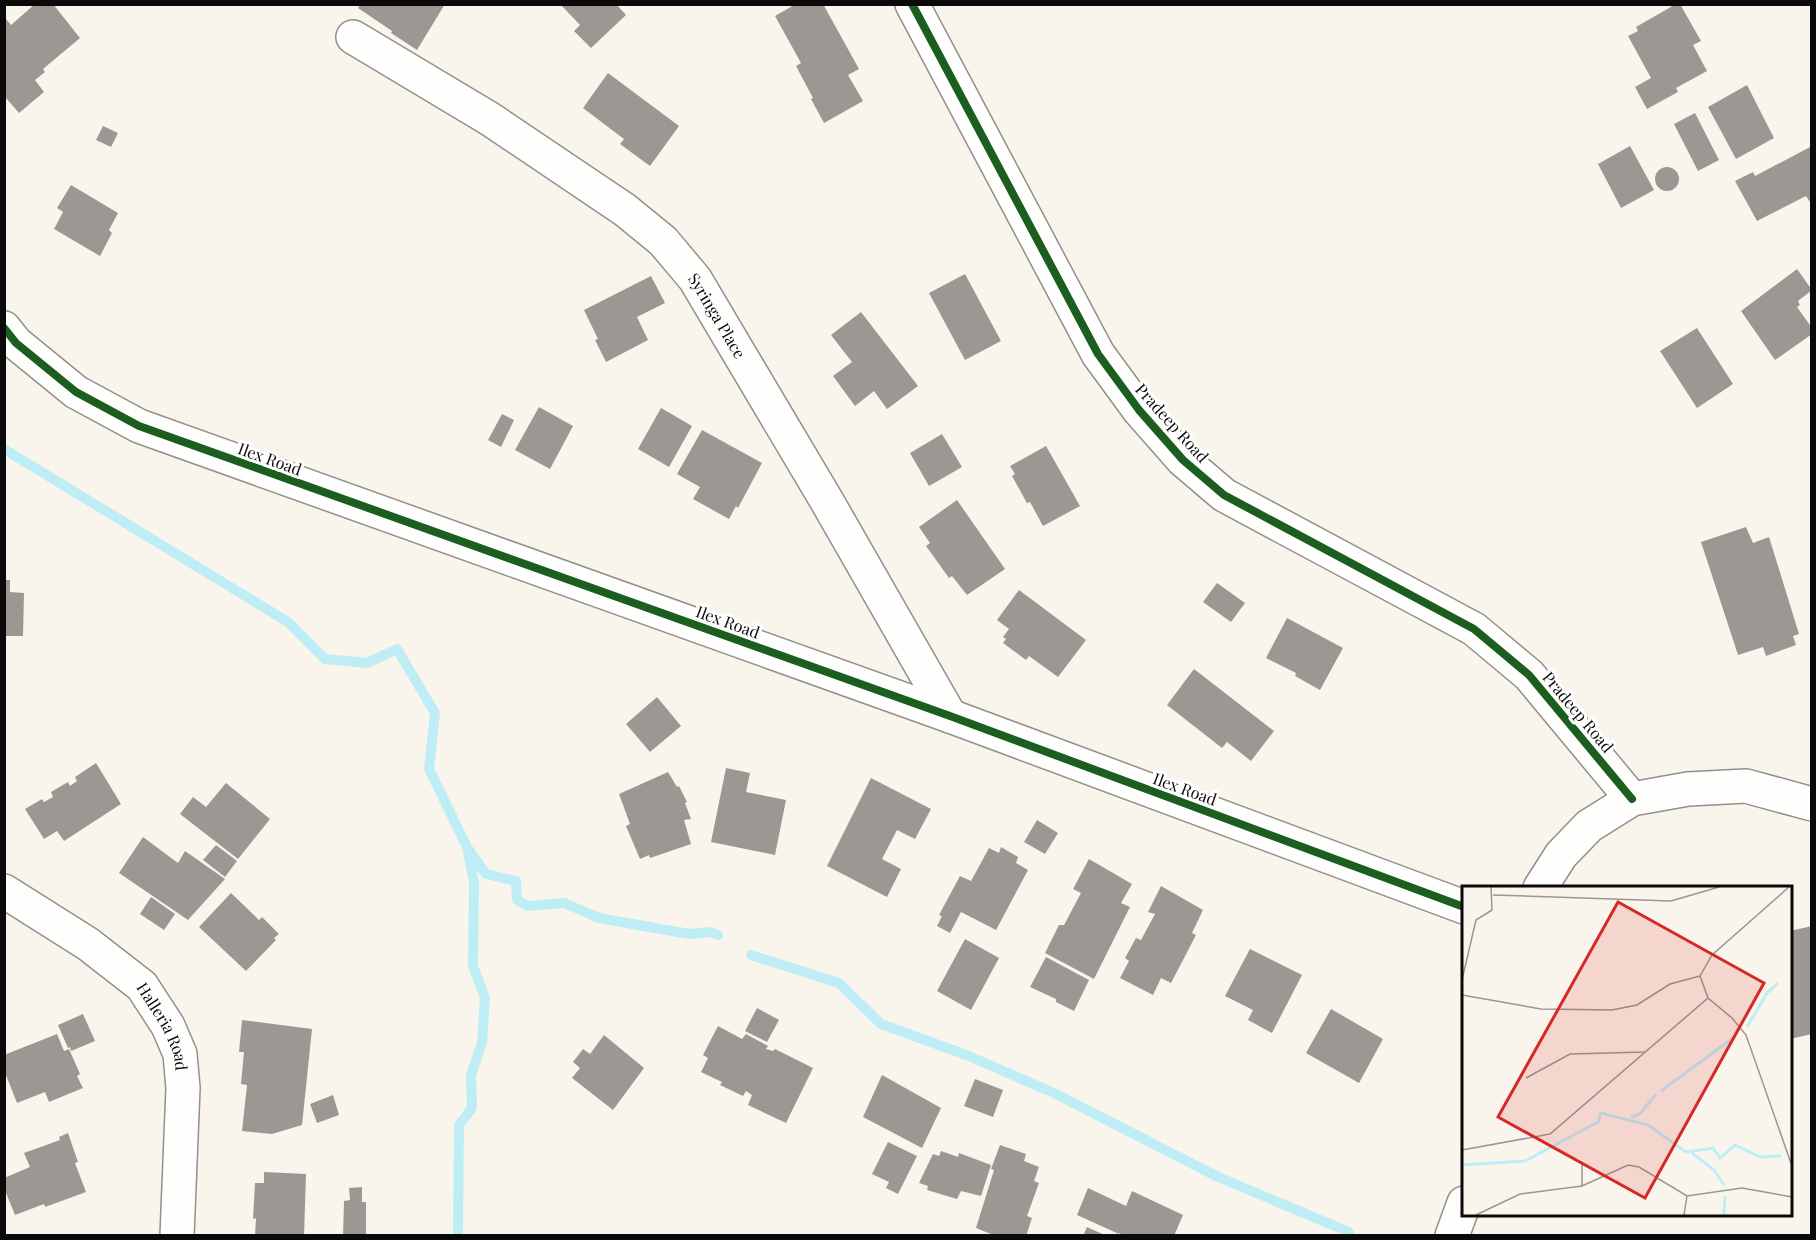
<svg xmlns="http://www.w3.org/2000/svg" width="1816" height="1240" viewBox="0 0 1816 1240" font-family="'Playfair Display',serif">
	<rect width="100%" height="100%" fill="#f9f5ec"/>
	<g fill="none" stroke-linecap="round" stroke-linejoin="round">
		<!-- stream -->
		<path stroke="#bfedf6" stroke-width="10" d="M4,449L288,622L325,659L367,663L397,649L435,713L429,769L467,847L474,882L473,966L485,998L482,1043L471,1075L472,1108L459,1125L458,1236
			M469,850L486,874L516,881L517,900L527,906L564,903L599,918L689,934L711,932L718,935
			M751,955L839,983L881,1024L969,1056L1056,1094L1216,1176L1349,1232"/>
	</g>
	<!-- building -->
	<path fill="#9b9893" d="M35,4H53L80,38L43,69L45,72L35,80L44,92L19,113L6,98L5,99V20L6,19L11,25Z
		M361,4H445L417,50L391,33L392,31L358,8Z
		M560,4H616L626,15L591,48L574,31L580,25Z
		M796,4H823L859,69L848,75L863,101L824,123L811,99L813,98L796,66L801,63L775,16Z
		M1676,4H1680L1701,41L1693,45L1707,71L1676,88L1678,92L1647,109L1635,87L1651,78L1628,36L1638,31L1636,27Z
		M608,73L679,126L650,166L620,144L624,139L583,108Z
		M1747,85L1774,138L1736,159L1708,107Z
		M1695,113L1719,160L1698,171L1674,124Z
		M103,126L118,133L111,147L96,140Z
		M1630,146L1654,190L1621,208L1598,164Z
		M1812,146V205L1806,196L1757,221L1735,181L1753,172L1755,176Z
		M1655 179a12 12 0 1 1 24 0a12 12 0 1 1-24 0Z
		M71,185L118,213L109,230L112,233L100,256L54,229L63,212L57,208Z
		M1797,269L1812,290L1798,301L1800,305L1797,307L1812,328V334L1775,360L1741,311Z
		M965,274L1001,341L965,360L929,293Z
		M651,276L665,303L637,317L648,340L606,362L595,340L598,339L584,310Z
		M861,312L918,386L887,409L874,391L855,406L833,376L852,362L831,335Z
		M1697,328L1733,384L1697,408L1660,351Z
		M539,407L573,426L550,469L515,450Z
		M661,408L692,426L669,467L638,449Z
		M502,414L514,420L501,447L488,440Z
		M702,430L762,463L738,508L736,506L729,519L693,499L700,487L677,474Z
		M942,434L962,467L929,486L910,453Z
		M1046,446L1080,506L1043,526L1030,502L1027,503L1012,476L1015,474L1010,466Z
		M957,500L1005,569L967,595L952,576L949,578L926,546L930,543L919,527Z
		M1746,527L1753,543L1769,537L1799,634L1793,636L1796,645L1766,656L1763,647L1738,655L1701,542Z
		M4,580H10V592L24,593L23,636H4Z
		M1217,583L1245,603L1231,622L1203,602Z
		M1019,590L1086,640L1058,677L1029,656L1026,660L1003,643L1006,639L1003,637L1009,629L997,620Z
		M1287,618L1343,648L1320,690L1295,676L1296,673L1266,658Z
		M1194,669L1274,731L1251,761L1227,742L1222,748L1167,705Z
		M657,697L681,726L650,752L626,724Z
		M96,763L121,804L64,841L57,831L44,839L25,809L42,799L44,802L53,797L51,792L68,782L70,786L77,781L75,777Z
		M726,768L750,773L746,792L786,800L775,855L711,842Z
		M668,772L677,787L679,786L687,802L685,803L691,819L684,820L691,844L650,858L649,855L640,859L626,826L630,824L619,794Z
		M871,778L931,809L915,839L897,830L882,859L901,869L887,897L827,866Z
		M226,783L270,819L238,859L180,814L193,797L206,807Z
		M1037,820L1058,833L1045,854L1024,842Z
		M143,837L178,863L185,851L225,879L188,920L119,873Z
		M216,845L237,861L225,877L203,860Z
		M1001,847L1018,857L1016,863L1028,870L996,930L961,912L950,933L937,926L942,916L939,915L960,876L971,881L989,848L999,853Z
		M1089,859L1132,884L1121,903L1130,907L1094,979L1045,953L1059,925H1064L1081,893L1073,889Z
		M1161,886L1203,910L1192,933L1196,935L1171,983L1161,978L1153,995L1120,978L1129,961L1125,958L1136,938L1141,940L1155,914L1148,912Z
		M231,893L259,920L262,917L279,934L274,938L276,940L246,971L199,927Z
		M151,897L175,914L164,930L140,914Z
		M1812,926V1034L1790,1039V931Z
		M965,939L999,958L971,1010L937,991Z
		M1250,949L1302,975L1272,1033L1248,1020L1253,1010L1225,996Z
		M1046,957L1089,980L1074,1011L1056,1002V999L1030,987Z
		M757,1008L779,1020L767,1042L745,1031Z
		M1331,1009L1383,1039L1359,1083L1306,1053Z
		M83,1014L95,1041L71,1051L70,1047L68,1048L58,1025Z
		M242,1020L312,1029L302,1125L272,1134L242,1131L247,1085L241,1084L244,1052H239Z
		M718,1026L742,1039L746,1034L768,1046L766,1049L773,1051L775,1049L813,1068L786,1123L748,1105L752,1095L746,1091L743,1096L720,1085L722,1082L701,1072L708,1058L703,1055Z
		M57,1034L64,1051L69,1049L80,1074L77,1076L83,1088L49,1102L45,1092L17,1103L4,1070V1055Z
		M604,1035L644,1068L613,1110L572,1078L580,1068L573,1062L583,1049L590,1054Z
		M882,1075L941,1108L922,1148L863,1117Z
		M975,1079L1003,1090L993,1117L964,1106Z
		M333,1095L339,1115L317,1123L310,1104Z
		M68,1133L78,1162L75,1163L86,1192L45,1207L44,1204L15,1215L4,1188V1178L30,1167L24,1153L60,1140L59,1137Z
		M888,1142L917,1156L898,1194L886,1188L889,1182L872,1174Z
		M1000,1145L1026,1154L1024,1161L1039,1167L1034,1181L1039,1183L1027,1216L1032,1218L1026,1236H996L976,1228L994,1170L991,1169Z
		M941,1151L958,1157L959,1153L991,1165L981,1196L961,1191L957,1199L927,1190L928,1186L919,1183L933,1154L939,1156Z
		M264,1172L306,1174L304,1236H255L256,1218L253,1219L255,1183H264Z
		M362,1187V1202H366V1236H343L344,1201L350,1200L349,1188Z
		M1088,1188L1126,1206L1132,1191L1183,1215L1174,1236H1125L1119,1233V1234L1077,1215Z
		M1087,1227L1107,1236H1083Z"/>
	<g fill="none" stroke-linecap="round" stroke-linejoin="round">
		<defs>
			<g id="street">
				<path d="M912,4L1098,354L1139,410L1183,460L1224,495L1474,629L1529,675L1632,799"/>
				<path id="s1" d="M353,37L490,119L625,210L663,241L695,279L828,503L950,716"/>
				<path d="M4,328L16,343L76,392L139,426L950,716L1464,907"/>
				<path d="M1540,888L1561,855L1589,826L1632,799L1688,789L1746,786L1812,804"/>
				<path id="s2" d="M4,891L88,944L142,986L168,1026L180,1054L183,1088L177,1236"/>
				<path d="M1452,1236L1464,1203"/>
			</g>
		</defs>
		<!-- street casing -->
		<use href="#street" stroke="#92908c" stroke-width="36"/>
		<!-- street -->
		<use href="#street" stroke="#fefefc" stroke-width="33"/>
		<defs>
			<path id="cycleway" d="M912,4L1098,354L1139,410L1183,460L1224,495L1474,629L1529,675L1632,799
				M4,328L16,343L76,392L139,426L950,716L1464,907"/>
		</defs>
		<!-- cycleway casing -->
		<use href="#cycleway" stroke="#fff" stroke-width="11"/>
		<!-- cycleway -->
		<use href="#cycleway" stroke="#1b5e20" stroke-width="8"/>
	</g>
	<g text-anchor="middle" stroke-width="6" stroke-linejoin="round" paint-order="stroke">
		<!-- street labels -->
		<g font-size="16" fill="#0a0a0a" stroke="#fff">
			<text dy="6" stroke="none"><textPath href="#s1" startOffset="464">Syringa Place</textPath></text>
			<text transform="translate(1172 423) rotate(48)" y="6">Pradeep Road</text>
			<text transform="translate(270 459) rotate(20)" y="6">Ilex Road</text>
			<text transform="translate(728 622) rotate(20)" y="6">Ilex Road</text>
			<text transform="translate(1578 712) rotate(50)" y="6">Pradeep Road</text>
			<text transform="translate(1185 789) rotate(20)" y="6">Ilex Road</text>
			<text dy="6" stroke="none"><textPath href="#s2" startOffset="214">Halleria Road</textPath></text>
		</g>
	</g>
	<!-- overview -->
	<g transform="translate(1462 886)">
		<rect width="330" height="330" fill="#f9f5ec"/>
		<path fill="none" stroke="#bfedf6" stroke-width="3" d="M285,141L305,107L316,97M199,205L271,152M169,231L178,228L194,208M230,267L252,284L262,299M0,279L63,275L136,236L139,227L186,239L224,266L251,262L258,272L273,259L298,271L319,270M262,329L263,310"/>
		<path fill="none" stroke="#999792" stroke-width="1.5" d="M327,1L250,69L238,90L246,112L270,132L284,149L330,280M31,9L209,15L257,1M0,94L14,34L30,24L29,1M0,109L79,123L150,124L175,119L208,98L238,90M64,192L108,168L184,166M0,264L88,248L246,112M120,277V300M14,329L58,308L120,300L166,279L177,281L225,310L280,302L330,311M222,329L225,310"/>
		<path fill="#d62828" fill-opacity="0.15" stroke="#d62828" stroke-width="3" d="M156,16L302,97L183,312L36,231Z"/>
		<rect width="330" height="330" fill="none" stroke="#0a0a0a" stroke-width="3"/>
	</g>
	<!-- border -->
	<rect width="1816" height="1240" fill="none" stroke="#0a0a0a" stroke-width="12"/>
</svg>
